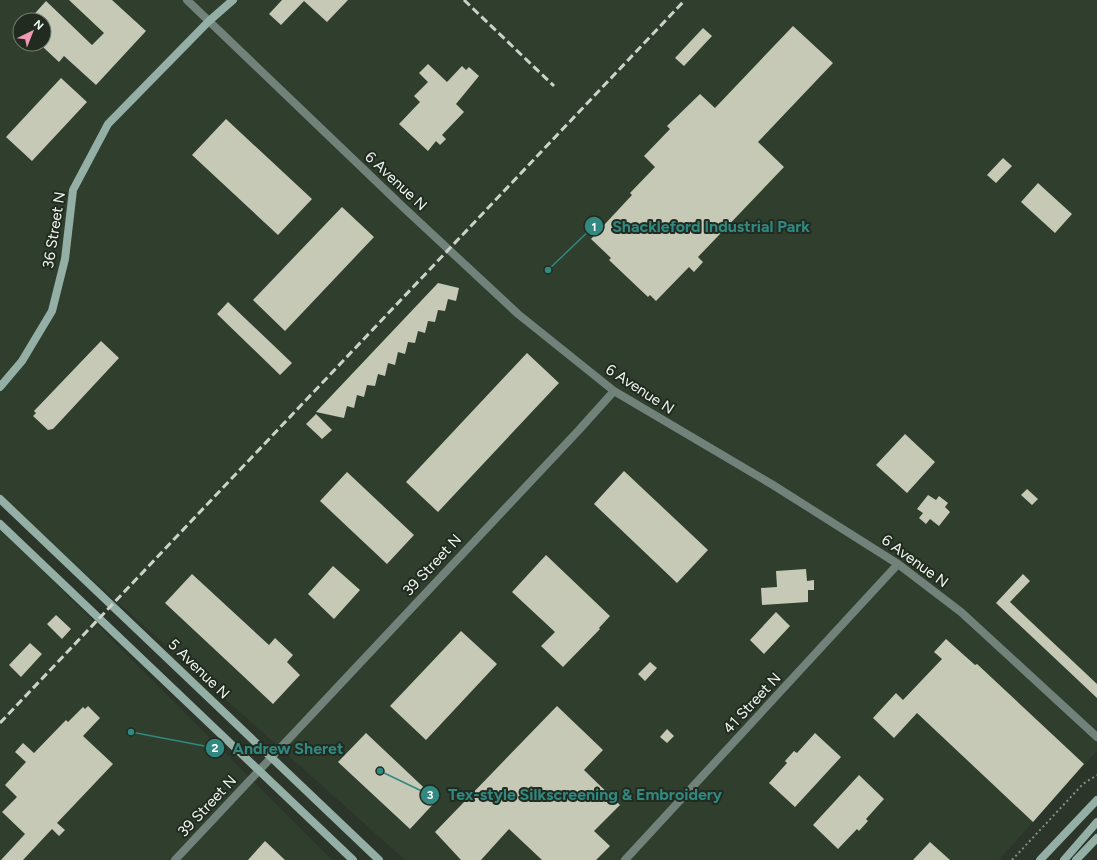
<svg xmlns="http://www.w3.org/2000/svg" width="1097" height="860" viewBox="0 0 1097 860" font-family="Figtree,sans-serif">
	<rect width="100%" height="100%" fill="#2b352a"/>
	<!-- built -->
	<path fill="#2f3e2d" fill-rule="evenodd" d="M0,0H1097V751L999,860H405L0,497ZM20,20H44V44H20Z
		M0,528L332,860H0Z"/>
	<!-- building -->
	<path fill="#c7c9b7" d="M69,0H112L146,31L96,85L64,56L59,62L44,48V20H29L46,1L92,45L104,33Z
		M282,0H348L327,22L304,1L281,25L269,14Z
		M793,26L833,63L758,142L784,167L698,257L703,262L694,272L689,267L656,301L650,295L648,297L609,260L611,258L591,239L632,195L630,193L655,167L644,156L670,129L667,126L700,94L715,108Z
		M703,28L712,36L684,66L675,58Z
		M428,64L447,82L462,66L466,70L469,67L479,76L456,104L464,112L442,135L446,139L440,145L436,141L428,151L399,124L420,102L414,96L428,82L419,73Z
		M61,78L87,102L32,161L6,137Z
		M226,119L312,199L278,235L192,155Z
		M1003,158L1012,166L996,183L987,175Z
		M1038,183L1072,214L1055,233L1021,202Z
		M342,207L374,237L285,331L253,300Z
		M438,283L459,288L456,301L448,299L445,311L438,310L435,322L428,321L425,333L418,331L415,343L408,342L405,354L398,352L395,365L388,363L385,376L378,374L375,386L367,385L364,397L357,395L354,408L347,406L344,418L316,412Z
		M228,302L292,363L280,375L217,314Z
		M101,341L119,358L53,429L48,430L33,416L36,413L34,411Z
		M527,353L559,383L438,512L406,482Z
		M316,414L332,430L322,439L306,424Z
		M905,434L935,462L907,493L876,465Z
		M624,471L708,550L677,583L594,504Z
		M347,472L414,535L387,564L320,501Z
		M1027,489L1038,499L1032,505L1021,495Z
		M928,495L936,500L939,496L948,503L945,507L950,512L939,526L930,519L926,524L919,518L923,513L917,509Z
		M546,555L610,616L599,628L600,629L563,667L541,646L555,632L512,592Z
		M333,566L360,590L334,619L308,594Z
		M806,569L807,581L814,580V590H808V602L762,605L761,588L777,587L776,571Z
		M192,574L269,645L275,638L293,655L287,662L300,675L273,704L165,603Z
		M1023,574L1030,581L1010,602L1097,684V698L996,603Z
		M776,612L790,626L764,654L750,640Z
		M56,615L71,629L62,639L47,624Z
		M461,631L497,664L426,740L390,706Z
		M946,639L975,665L977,664L1084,764L1033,822L917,713L894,738L873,718L896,693L903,700L942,659L934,652Z
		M30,643L42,654L21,677L9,665Z
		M650,662L657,668L645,681L638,674Z
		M88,706L100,718L83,736L113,764L57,823L65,830L59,836L52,829L23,860H1L25,834L2,812L17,797L5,785L26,762L15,752L23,743L34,753L66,720L68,722L83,707L85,709Z
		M557,706L603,750L584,770L620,805L594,831L610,846L596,860H542L509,829L481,860H461L435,832Z
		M667,729L674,736L667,743L660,737Z
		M366,733L437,800L410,829L338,762Z
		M815,733L841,757L795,807L769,783L787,763L785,761L794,751L797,753Z
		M859,775L884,799L866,819L868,821L859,831L857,829L838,849L813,825Z
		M265,841L285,860H248Z
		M930,842L950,860H913Z"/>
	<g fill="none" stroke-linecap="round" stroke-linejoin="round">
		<!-- path -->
		<path stroke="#879086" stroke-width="2" stroke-dasharray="2 3" stroke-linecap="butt" d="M1012,860L1083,784L1097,775"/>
		<!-- street -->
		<path stroke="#71827b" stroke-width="8" d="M187,0L403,207L518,314L614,391L773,485L898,564L961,612L1097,737
			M175,860L578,431L614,391
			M625,860L898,564"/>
		<!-- secondary -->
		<path stroke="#94afa5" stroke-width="8" d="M0,387L22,361L52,311L65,259L73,190L108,124L209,21L233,0
			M0,499L379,860
			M0,524L353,860
			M1040,860L1097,800
			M1064,860L1097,822
			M1076,860L1097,838"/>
		<!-- rail -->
		<path stroke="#cbd3ca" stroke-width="3" stroke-dasharray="8 4" stroke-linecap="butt" d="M464,0L554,86
			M0,723L685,0"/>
	</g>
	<g text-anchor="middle" stroke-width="4" stroke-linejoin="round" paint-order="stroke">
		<!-- street labels -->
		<g font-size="15" fill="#f0f7ef" stroke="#212b20">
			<text transform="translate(396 181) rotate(43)" y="5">6 Avenue N</text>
			<text transform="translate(54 230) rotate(-81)" y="5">36 Street N</text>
			<text transform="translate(640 389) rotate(33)" y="5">6 Avenue N</text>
			<text transform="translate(915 561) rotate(36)" y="5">6 Avenue N</text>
			<text transform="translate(432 565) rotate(-47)" y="5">39 Street N</text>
			<text transform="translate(199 669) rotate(44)" y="5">5 Avenue N</text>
			<text transform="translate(752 703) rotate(-47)" y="5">41 Street N</text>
			<text transform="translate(207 806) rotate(-47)" y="5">39 Street N</text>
		</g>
	</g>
	<!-- callouts -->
	<path fill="none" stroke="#318981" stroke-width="1.5" d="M548 270L594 226M131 732L215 748M380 771L430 795"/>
	<g fill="#318981" stroke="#212b20" stroke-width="1.5">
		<circle cx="548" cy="270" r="4"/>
		<circle cx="131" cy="732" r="4"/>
		<circle cx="380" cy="771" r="4"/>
		<circle cx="594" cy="226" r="10"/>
		<circle cx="215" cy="748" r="10"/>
		<circle cx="430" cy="795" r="10"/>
	</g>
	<g font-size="12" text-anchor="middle" font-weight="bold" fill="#fff">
		<text x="594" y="231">1</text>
		<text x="215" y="752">2</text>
		<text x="430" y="799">3</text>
	</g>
	<g font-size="16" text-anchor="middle" font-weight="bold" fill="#318981" stroke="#212b20" stroke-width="4" stroke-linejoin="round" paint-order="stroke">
		<text x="711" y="232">Shackleford Industrial Park</text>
		<text x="288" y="754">Andrew Sheret</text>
		<text x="585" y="800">Tex-style Silkscreening &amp; Embroidery</text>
	</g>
	<!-- north arrow -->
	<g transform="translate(32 32) rotate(43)"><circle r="19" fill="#212b20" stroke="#747d73"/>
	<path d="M0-3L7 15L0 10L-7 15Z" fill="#f09ab5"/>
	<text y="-6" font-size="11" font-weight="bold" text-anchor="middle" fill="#f0f7ef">N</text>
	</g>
</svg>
